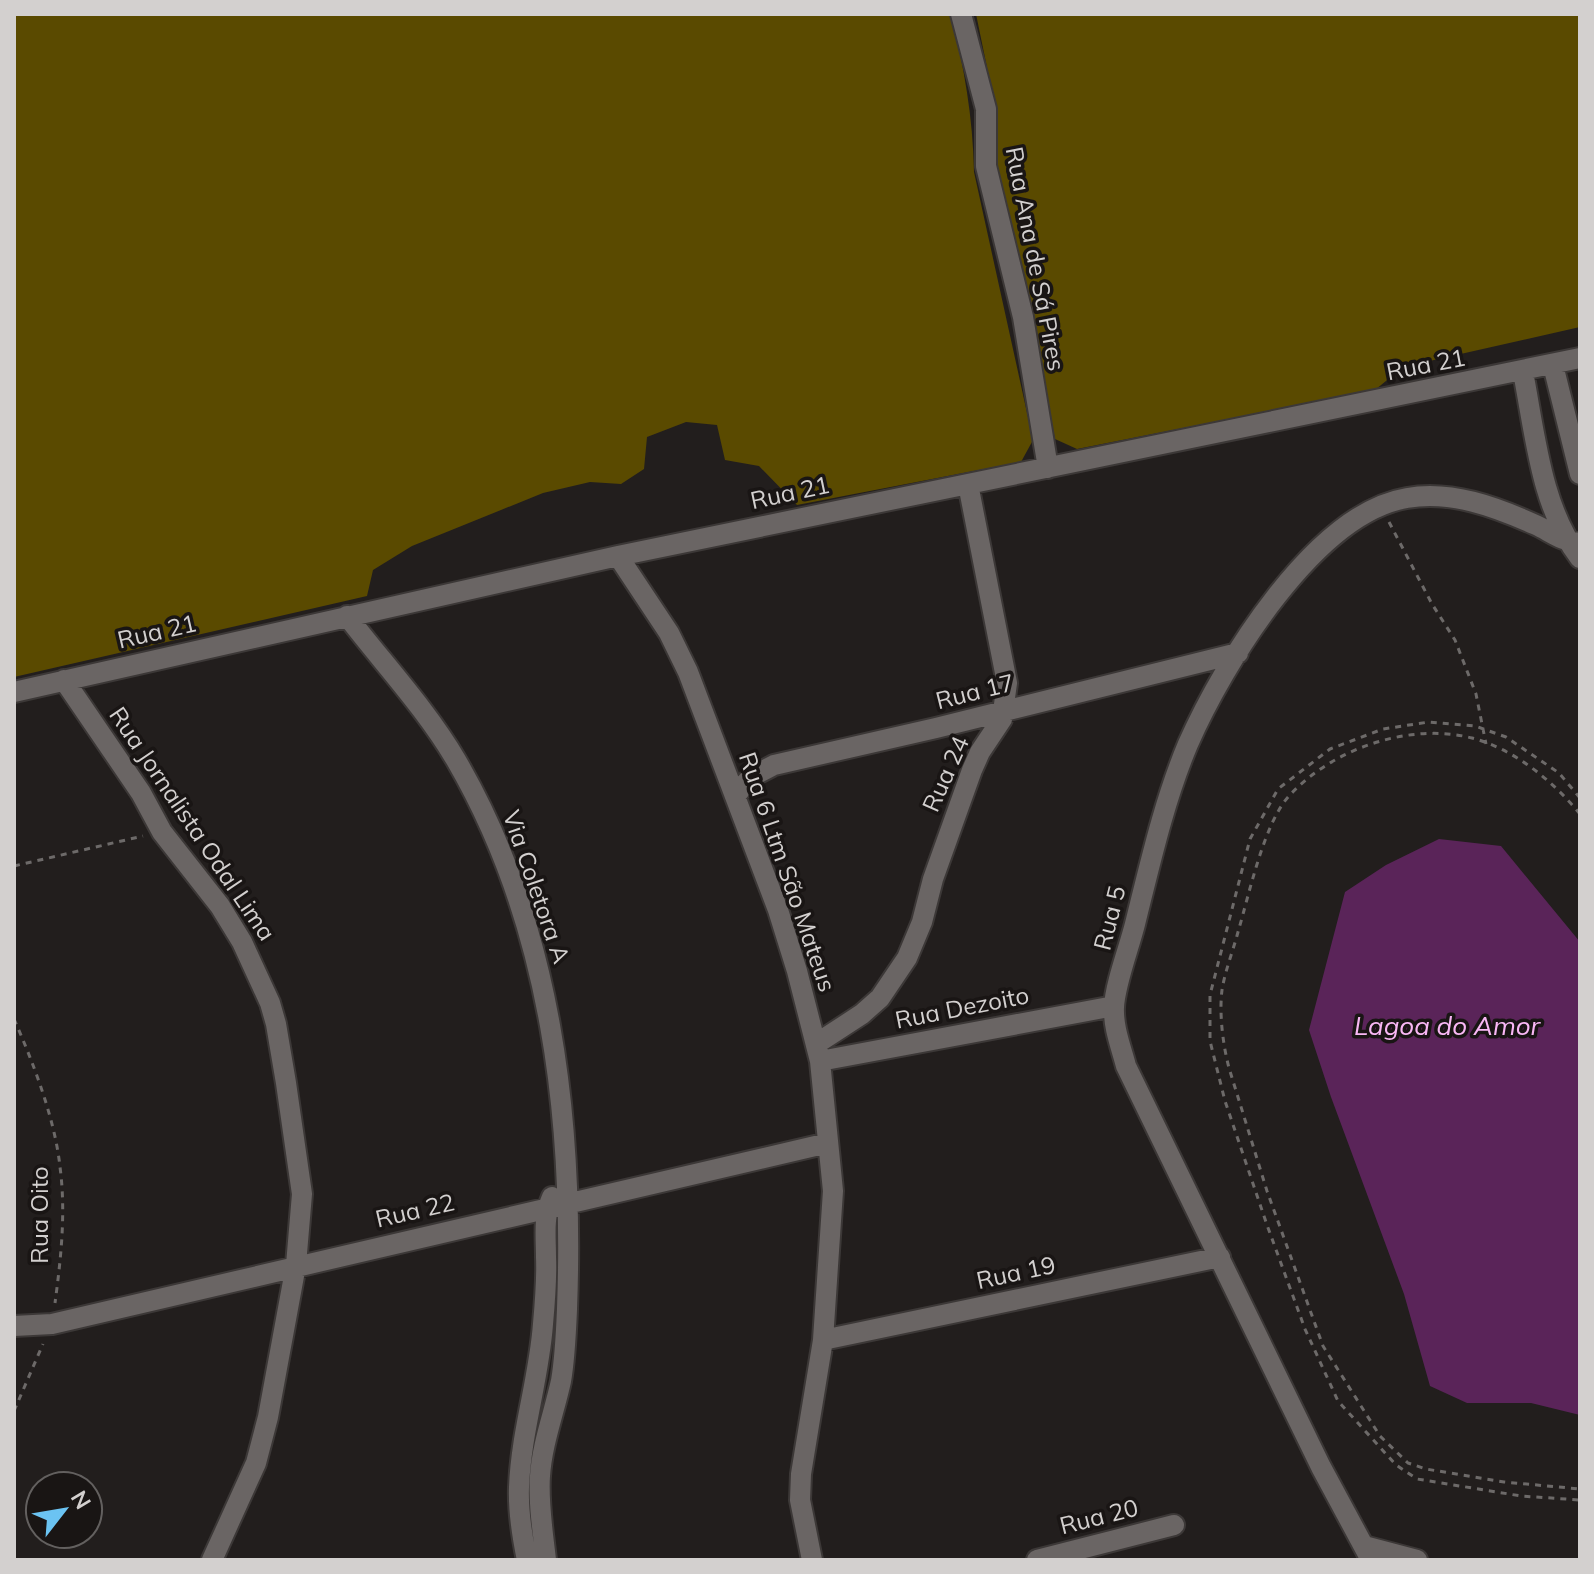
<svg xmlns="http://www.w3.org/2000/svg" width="1594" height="1574" viewBox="0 0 1594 1574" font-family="Mulish,sans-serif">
	<rect width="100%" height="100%" fill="#221e1d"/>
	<!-- forest -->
	<path fill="#5a4a00" d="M14,14H951C964,67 973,117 974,172L1033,440L1021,462L797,505L759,466L725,460L717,425L686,422L647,437L644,469L621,484L590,482L543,493L412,546L373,570L367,596L14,677Z
		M976,14H1580V327L1403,367L1375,390L1077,449L1055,439L996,161L998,121Z"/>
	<!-- water -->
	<path fill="#5a2459" d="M1439,839L1501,846L1580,942V1415L1531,1403H1467L1430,1386L1404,1294L1331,1097L1309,1030L1345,892L1386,865Z"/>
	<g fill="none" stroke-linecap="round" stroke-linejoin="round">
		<defs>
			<path id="minor" d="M961,14L986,109V166L1023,317L1048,468
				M1553,365L1580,474
				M1523,372C1535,433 1541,508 1580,558
				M618,556L669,633L688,672L778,910L797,971L820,1061L833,1191L823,1340L801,1474L800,1500L812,1560
				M347,616C383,663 426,709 456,760C552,925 574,1122 567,1309C566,1333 565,1358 561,1381C554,1413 542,1444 540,1476C538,1503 543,1533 546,1560
				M64,680L141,793L162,832L220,906L242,942L270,1003L276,1024L286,1083L302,1194L296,1265L268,1417L256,1463L212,1560
				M14,692L618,556L1580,358
				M735,796L751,777L774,765L936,728L1238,653
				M816,1044L862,1014L880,998L907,958L922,922L933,879L972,770L980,752L1002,719L1007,683L968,484
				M820,1061L1114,1006
				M14,1326L52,1324L828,1143
				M823,1340L1220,1257
				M1364,1546L1417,1560
				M527,1560C522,1536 518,1512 519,1487C521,1432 539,1379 543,1324C545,1302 547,1279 546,1257C546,1236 543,1217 552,1197
				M1037,1560L1174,1525
				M1371,1560L1321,1467L1126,1066C1121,1047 1113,1027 1114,1007C1115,984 1129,948 1135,924C1150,864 1164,801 1188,744C1223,664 1315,513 1407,498C1451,490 1496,507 1536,525C1551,532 1563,542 1580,543"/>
		</defs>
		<!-- minor casing -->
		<use href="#minor" stroke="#3c3837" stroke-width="24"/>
		<!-- path -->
		<path stroke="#6d6a69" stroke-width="3" stroke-dasharray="6 6" stroke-linecap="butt" d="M1389,522L1432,604L1455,640L1476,694L1486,744
			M1580,798L1559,773L1506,737L1475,726L1429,722L1383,729L1330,749L1278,789L1250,839L1210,995V1041L1225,1101L1267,1225L1305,1329L1338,1401L1396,1465L1417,1479L1521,1496L1580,1500
			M1580,814C1553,781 1514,749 1472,738C1409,722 1332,749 1289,796C1264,823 1249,895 1238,932C1233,951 1225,971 1222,990C1219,1014 1223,1045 1229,1068L1267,1191L1323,1346L1380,1436L1408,1463L1426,1469L1504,1482L1580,1489
			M14,866L143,836
			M14,1019C33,1062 55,1119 60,1167C66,1212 61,1258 55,1303
			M14,1411L43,1344"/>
		<!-- minor -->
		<use href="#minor" stroke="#6a6564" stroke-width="20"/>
	</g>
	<g text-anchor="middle" stroke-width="7" stroke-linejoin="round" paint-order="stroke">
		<!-- street labels -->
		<g font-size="24" fill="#d3d0cf" stroke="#191514">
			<text transform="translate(1035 259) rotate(79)" y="8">Rua Ana de Sá Pires</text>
			<text transform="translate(1426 365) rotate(-11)" y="8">Rua 21</text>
			<text transform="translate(790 493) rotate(-12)" y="8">Rua 21</text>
			<text transform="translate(157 632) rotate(-13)" y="8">Rua 21</text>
			<text transform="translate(975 692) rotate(-14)" y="8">Rua 17</text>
			<text transform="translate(946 774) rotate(-66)" y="8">Rua 24</text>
			<text transform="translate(192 824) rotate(56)" y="8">Rua Jornalista Odal Lima</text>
			<text transform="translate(787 872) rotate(71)" y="8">Rua 6 Ltm São Mateus</text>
			<text transform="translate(536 887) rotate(71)" y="8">Via Coletora A</text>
			<text transform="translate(1110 918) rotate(-76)" y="8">Rua 5</text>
			<text transform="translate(962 1008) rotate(-11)" y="8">Rua Dezoito</text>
			<text transform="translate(415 1211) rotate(-13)" y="8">Rua 22</text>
			<text transform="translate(40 1215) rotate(-90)" y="8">Rua Oito</text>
			<text transform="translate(1016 1273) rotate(-12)" y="8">Rua 19</text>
			<text transform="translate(1099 1517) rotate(-14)" y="8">Rua 20</text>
		</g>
		<!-- water labels -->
		<g font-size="26" font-style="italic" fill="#f9b7f5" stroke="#191514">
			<text x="1447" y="1035">Lagoa do Amor</text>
		</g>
	</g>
	<!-- border -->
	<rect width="1594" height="1574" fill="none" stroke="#d3d0cf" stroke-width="32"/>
	<!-- north arrow -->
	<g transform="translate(64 1510) rotate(59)"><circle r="38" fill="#191514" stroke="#63605f" stroke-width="2"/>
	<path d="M0-6L14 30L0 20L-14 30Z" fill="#6bc3f2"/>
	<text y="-12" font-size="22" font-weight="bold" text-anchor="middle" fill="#d3d0cf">N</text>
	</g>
</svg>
